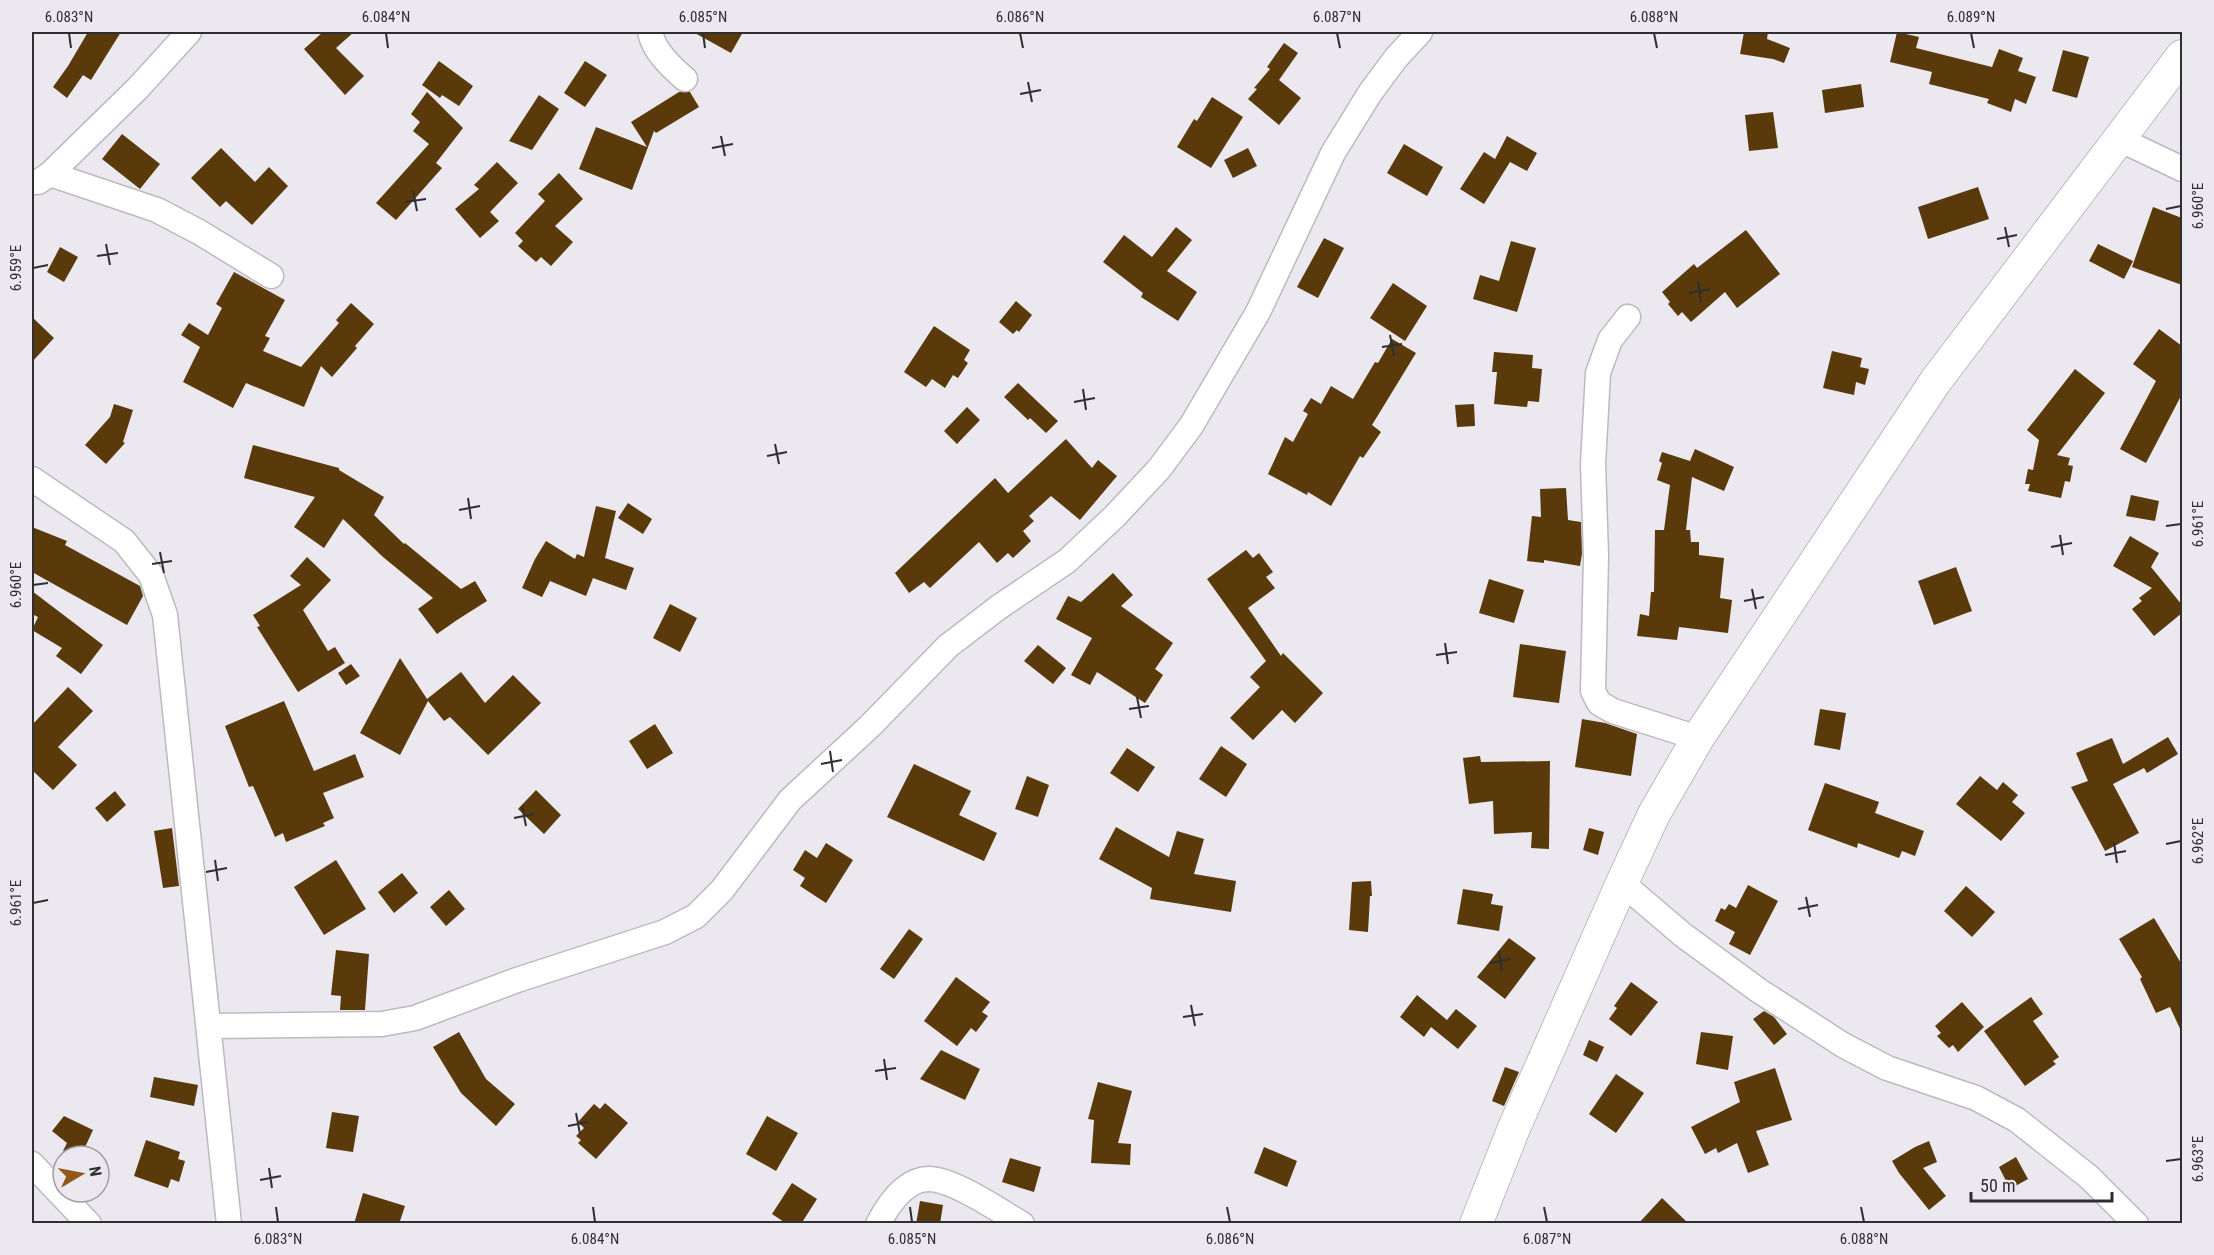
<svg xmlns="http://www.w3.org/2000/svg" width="2214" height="1255" viewBox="0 0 2214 1255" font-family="'Roboto Condensed',sans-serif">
	<rect width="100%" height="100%" fill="#ebe8ef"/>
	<!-- building -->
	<path fill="#5a3a0b" d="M88,32H121L91,80L83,75L67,98L53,87L68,66Z
		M323,32H354L336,48L364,76L345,95L304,49Z
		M693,32H743L731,53Z
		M1744,32H1768L1767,39L1790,48L1784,63L1773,59L1740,54Z
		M1897,32L1919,37L1916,48L1992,67L1999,49L2023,58L2018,71L2036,77L2026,104L2015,99L2011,112L1987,103L1989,99L1929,84L1932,72L1890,62Z
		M1284,43L1298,53L1279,80L1301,98L1279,125L1248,99L1257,89L1254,88L1270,69L1267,67Z
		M2063,50L2089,57L2077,98L2052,91Z
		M439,61L473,86L459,106L442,95L440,98L422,85Z
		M585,61L607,75L585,107L564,93Z
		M1861,84L1864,107L1825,113L1822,90Z
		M427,92L463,128L436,163L442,168L396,220L376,203L429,144L413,131L420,122L411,114Z
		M679,92H690L699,107L656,133L654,131L632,190L579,169L596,127L647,147L631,122Z
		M539,95L559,109L532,150L509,141Z
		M1212,97L1243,117L1211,168L1177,147L1194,119L1197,121Z
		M1773,112L1778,148L1749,151L1745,115Z
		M122,134L160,164L140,189L102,159Z
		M1507,136L1537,153L1527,171L1510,162L1484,204L1460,189L1484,152L1495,159Z
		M1404,144L1443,167L1427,196L1387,173Z
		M221,148L255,182L269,167L288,186L252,225L226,201L220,207L191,178Z
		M1248,148L1257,166L1233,178L1224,160Z
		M497,162L518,183L490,212L499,221L480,238L455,209L479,189L474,185Z
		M559,173L583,199L555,226L573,242L551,266L541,257L536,262L518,246L523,241L515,233L545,201L538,194Z
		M1978,187L1989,219L1928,239L1918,207Z
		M2153,207L2182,218V285L2132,267Z
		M1176,227L1192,240L1167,271L1197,292L1178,321L1141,297L1143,293L1103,262L1124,235L1152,257Z
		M1746,230L1780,274L1737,308L1725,292L1691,322L1682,312L1678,316L1668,304L1670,302L1662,292L1694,264L1697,268Z
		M1324,238L1344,248L1318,298L1297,287Z
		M1511,241L1536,248L1517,312L1473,299L1480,275L1499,281Z
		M2098,244L2133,261L2124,279L2089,261Z
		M60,247L78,257L64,282L47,272Z
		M234,272L285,300L265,336L270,338L263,351L301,367L339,323L336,320L351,303L374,324L355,346L357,348L332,377L321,366L304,407L246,383L233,408L183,382L200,347L181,335L189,323L208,335L222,308L216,304Z
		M1393,283L1427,306L1405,341L1370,318Z
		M1016,301L1032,315L1019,332L1017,330L1013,334L999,322Z
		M32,317L54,338L32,362Z
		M934,326L970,350L964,360L968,363L958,378L953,375L945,388L932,379L926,387L904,372Z
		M2159,329L2182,346V394L2146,463L2120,449L2156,381L2133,364Z
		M1392,339L1416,353L1372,425L1381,432L1363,458L1360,456L1331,506L1308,492L1307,495L1268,474L1285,437L1293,442L1308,414L1303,411L1311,398L1321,404L1331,386L1353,399L1375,362L1378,363Z
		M1832,351L1862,358L1860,367L1869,369L1865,385L1856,382L1854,395L1823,388Z
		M1494,352L1533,355L1532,368L1542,369L1539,402L1528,401L1527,407L1494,404L1497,372H1492Z
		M2075,369L2105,393L2057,455L2070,458L2068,465L2073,466L2070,482L2065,481L2061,498L2028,491L2030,484H2025L2028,469L2033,470L2039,440L2027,430Z
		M1018,383L1058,421L1046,433L1030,418L1028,420L1004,397Z
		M114,404L133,410L123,442L125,443L106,464L85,445L110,417Z
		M1474,404L1475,426L1457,427L1455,405Z
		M967,407L980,420L957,444L944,431Z
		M1066,439L1092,468L1098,460L1117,476L1080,520L1051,496L1029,516L1034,521L1023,531L1031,541L1013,558L1008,553L997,563L979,542L930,588L924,582L909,593L895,573L995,478L1008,493Z
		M253,445L339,468V470L384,497L374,515L404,544L405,543L461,589L475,581L487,601L457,620L437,634L418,609L433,598L383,557L343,519L324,548L294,527L315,497L244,478Z
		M1695,449L1734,467L1724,491L1692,477L1686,530H1690L1691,542H1699V555L1724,558L1720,598L1732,600L1728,633L1679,627L1677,640L1637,636L1640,614L1649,616L1651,592H1654L1655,530H1664L1670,485L1657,480L1662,463L1659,461L1662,452L1690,461Z
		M1566,488L1568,520L1581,522L1582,554L1580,566L1544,560V563L1527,561L1532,516L1541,517L1540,489Z
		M2131,495L2159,501L2155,521L2126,516Z
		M628,503L652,519L643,534L618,518Z
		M596,506L616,511L605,558L634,568L626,590L593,578L586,596L550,581L542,597L522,588L535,559L546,541L575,559L577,554L584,557Z
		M32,527L67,541L65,545L140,586L143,596L127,625L32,572Z
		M2130,536L2159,553L2151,567L2182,605V613L2154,636L2132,609L2142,601L2139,598L2152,588L2113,566Z
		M1246,550L1253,558L1259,553L1273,572L1266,577L1275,588L1248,608L1281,656L1283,653L1323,693L1295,723L1282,710L1253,740L1230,718L1260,687L1250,677L1266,661L1207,579Z
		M307,557L331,580L303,610L328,651L335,647L345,663L298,692L257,627L260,626L253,615L301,585L290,576Z
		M1956,567L1972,611L1934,625L1918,581Z
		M1113,573L1133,595L1121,606L1173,643L1155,669L1163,675L1145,703L1097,672L1090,685L1071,675L1092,638L1056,619L1068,596L1081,602Z
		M1489,579L1524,590L1514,623L1479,613Z
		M32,591L103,645L81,674L56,656L62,648L32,630L38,617L32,614Z
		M670,604L697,618L680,652L653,638Z
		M1520,644L1566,651L1559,703L1513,697Z
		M1038,645L1066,668L1053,684L1024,661Z
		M400,658L427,699L461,672L485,703L513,675L541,703L488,755L450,717L444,721L428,701L400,755L360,733Z
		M351,664L360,676L346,685L338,673Z
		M68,687L93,711L58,747L77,765L53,790L32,770V725Z
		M284,701L314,771L355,754L364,777L323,793L334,818L323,823L325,826L286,842L283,833L275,837L253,786L249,787L225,726Z
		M1820,709L1846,713L1840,750L1814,745Z
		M1582,719L1605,723L1637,734L1631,776L1575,767Z
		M655,724L673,753L647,769L629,741Z
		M2168,737L2178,754L2147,773L2144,768L2113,784L2139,833L2105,851L2071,787L2088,781L2076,753L2112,738L2123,764Z
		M1221,746L1247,764L1226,797L1199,779Z
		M1127,748L1155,767L1138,792L1110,773Z
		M1480,756L1481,762L1550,761L1549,849L1531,848L1532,832L1494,834L1493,801L1469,804L1463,758Z
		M914,764L971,791L959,815L997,833L984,861L887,817Z
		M1027,776L1049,785L1038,817L1015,809Z
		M1980,776L1997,790L2003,782L2018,795L2012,802L2025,813L2001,841L1956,804Z
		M1825,783L1879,802L1875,813L1924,831L1915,856L1902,851L1899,858L1858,843L1857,848L1808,830Z
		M536,790L561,815L544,834L518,809Z
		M115,791L126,805L107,822L95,808Z
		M1116,827L1169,857L1177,831L1204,839L1194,874L1236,881L1231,912L1150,899L1152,888L1099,859Z
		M172,828L179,886L163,888L154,831Z
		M1589,828L1604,832L1598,855L1583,850Z
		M826,843L853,860L826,903L800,886L805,878L793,870L805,850L817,858Z
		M336,860L366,909L324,935L294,887Z
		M402,873L418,893L394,913L378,892Z
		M1371,881L1372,896H1370L1368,932L1349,930L1352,882Z
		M1748,885L1778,901L1750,955L1729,944L1735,932L1715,921L1721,908L1725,910L1729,904L1736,908Z
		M1966,886L1995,912L1972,937L1944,911Z
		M1463,889L1493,894L1491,904L1503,906L1499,931L1457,924Z
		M449,890L465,909L446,926L430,907Z
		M2154,918L2182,965V1033L2170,1007L2156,1013L2140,979L2142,977L2119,939Z
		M909,929L923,939L894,979L880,969Z
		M1509,938L1536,958L1505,999L1477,977Z
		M336,950L369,954L365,1010H340L341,996L331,995Z
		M956,977L990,1002L982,1012L988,1016L976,1032L971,1028L957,1046L924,1021Z
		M1631,982L1658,1002L1631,1036L1609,1019L1617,1008L1614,1006Z
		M1417,995L1447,1020L1456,1009L1477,1026L1458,1049L1431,1027L1424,1037L1400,1017Z
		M2031,997L2043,1014L2033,1021L2059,1057L2053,1061L2056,1064L2025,1086L1984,1031Z
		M1962,1002L1984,1027L1958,1052L1953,1045L1949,1048L1937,1036L1941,1033L1935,1026Z
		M1764,1011L1774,1017L1787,1034L1774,1045L1753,1019Z
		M459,1032L486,1079L515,1104L496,1126L461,1093L433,1047Z
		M1701,1032L1733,1036L1728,1070L1696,1064Z
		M1589,1040L1604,1047L1597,1062L1583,1055Z
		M941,1050L980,1069L965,1100L920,1079Z
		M1505,1067L1519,1072L1504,1106L1492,1101Z
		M1775,1068L1792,1120L1756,1131L1769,1165L1748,1173L1737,1143L1718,1153L1716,1148L1705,1154L1691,1127L1740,1102L1734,1082Z
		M1616,1074L1644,1093L1616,1133L1589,1114Z
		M154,1077L198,1085L194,1106L150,1097Z
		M1098,1082L1132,1091L1118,1143L1131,1144L1130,1165L1091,1163L1094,1120L1088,1119Z
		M605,1103L628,1123L596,1159L578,1143L581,1140L576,1136L584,1128L578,1122L594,1104L600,1109Z
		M332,1112L359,1116L353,1152L326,1148Z
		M64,1116L93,1130L81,1156H73L63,1151L67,1143L52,1131Z
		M767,1116L798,1133L776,1171L746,1154Z
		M146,1140L180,1152L178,1159L185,1161L179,1182L171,1179L168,1188L134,1176Z
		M1929,1141L1937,1162L1923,1168L1946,1196L1929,1210L1899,1173L1892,1161L1915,1147Z
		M1264,1147L1297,1161L1287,1187L1254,1173Z
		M2016,1157L2028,1179L2010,1189L1999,1167Z
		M1010,1158L1041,1167L1034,1192L1002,1182Z
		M792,1183L817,1199L801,1224H787L772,1214Z
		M363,1193L405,1206L399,1224H354Z
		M1662,1198L1689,1224H1638Z
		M920,1201L943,1205L940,1224H916Z"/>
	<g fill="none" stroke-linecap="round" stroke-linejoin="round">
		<defs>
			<path id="minor" d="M650,32C654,51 670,66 685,79
				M2121,140L2182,169
				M50,174L157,210L199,232L271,276
				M32,182H38L50,174L138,88L189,32
				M1628,317L1610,340L1598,373L1593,464L1596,556L1593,691L1599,703L1613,711L1698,738
				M32,479L124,541L151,575L165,615L229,1224
				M1622,883L1683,935L1758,990L1843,1045L1887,1068L1976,1098L2017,1120L2089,1177L2136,1224
				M209,1026L382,1024L415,1018L517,980L665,932L696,916L722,890L790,800L870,726L948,646L999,607L1067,561L1115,516L1159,469L1191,426L1258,312L1333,153L1370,93L1396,58L1420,32
				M32,1164L89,1224
				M878,1224C888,1205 905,1179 929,1179C953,1179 1000,1211 1022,1224"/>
			<path id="major" d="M1476,1224L1514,1128L1622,883L1654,814L1698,738L1935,382L2182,56"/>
		</defs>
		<!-- minor casing -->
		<use href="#minor" stroke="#bcbac0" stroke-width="27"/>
		<!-- major casing -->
		<use href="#major" stroke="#bcbac0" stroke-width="34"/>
		<!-- minor -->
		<use href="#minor" stroke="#fff" stroke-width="24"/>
		<!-- major -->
		<use href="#major" stroke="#fff" stroke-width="32"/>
	</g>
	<!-- ticks -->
	<path fill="none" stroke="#2f2e30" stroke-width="2" d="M69,33L71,48M386,33L388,48M703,33L705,48M1020,33L1023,48M1337,33L1340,48M1654,33L1657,48M1971,33L1974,48M1028,82L1032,102M1020,94L1041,90M721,136L725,156M712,148L733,144M413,190L417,211M405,202L426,199M2166,209L2181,206M2005,227L2009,247M1997,239L2017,235M106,244L110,265M97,256L118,253M33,268L48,265M1698,281L1701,302M1689,293L1710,289M1390,335L1394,356M1382,347L1402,344M1083,389L1086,410M1074,402L1095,398M775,444L779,464M767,456L787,452M468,498L471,519M459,510L480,506M2166,526L2181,524M2060,535L2063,555M2051,547L2072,543M160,552L164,573M152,564L172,561M33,585L48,583M1752,589L1756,609M1744,601L1764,597M1445,643L1448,664M1436,655L1457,652M1137,697L1141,718M1129,709L1149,706M830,751L833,772M821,764L842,760M522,806L526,826M514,818L534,814M2114,842L2117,863M2166,844L2181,841M2105,855L2126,851M215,860L218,881M206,872L227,868M1806,897L1810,917M33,903L48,900M1798,909L1818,905M1499,951L1502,971M1490,963L1511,959M1191,1005L1195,1026M1183,1017L1203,1014M884,1059L887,1080M875,1071L896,1068M576,1113L580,1134M568,1126L588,1122M2166,1161L2181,1159M269,1168L272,1188M260,1180L281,1176M276,1207L278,1222M593,1207L595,1222M910,1207L912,1222M1227,1207L1230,1222M1544,1207L1547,1222M1861,1207L1864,1222"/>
	<!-- border -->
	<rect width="2214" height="1255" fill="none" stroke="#ebe8ef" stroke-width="66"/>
	<!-- north arrow -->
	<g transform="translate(81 1174) rotate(80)"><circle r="28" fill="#ebe8ef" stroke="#a09ea3" stroke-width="1.5"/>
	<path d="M0-4.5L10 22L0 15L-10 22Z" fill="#94571a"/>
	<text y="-9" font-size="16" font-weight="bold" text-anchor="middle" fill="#2f2e30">N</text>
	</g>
	<!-- scale -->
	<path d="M1971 1192v9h141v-9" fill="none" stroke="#2f2e30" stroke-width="3"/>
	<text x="1980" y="1192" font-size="18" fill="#2f2e30" stroke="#ebe8ef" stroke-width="4.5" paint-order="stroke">50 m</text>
	<rect x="33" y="33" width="2148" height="1189" fill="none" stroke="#2f2e30" stroke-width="2"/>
	<g font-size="15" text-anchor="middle" fill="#2f2e30">
		<text x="69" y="22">6.083°N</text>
		<text x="386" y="22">6.084°N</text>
		<text x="703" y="22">6.085°N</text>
		<text x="1020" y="22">6.086°N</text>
		<text x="1337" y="22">6.087°N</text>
		<text x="1654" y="22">6.088°N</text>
		<text x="1971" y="22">6.089°N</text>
		<text transform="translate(2198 206) rotate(-90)" y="5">6.960°E</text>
		<text transform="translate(16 268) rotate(-90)" y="5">6.959°E</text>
		<text transform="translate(2198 524) rotate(-90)" y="5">6.961°E</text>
		<text transform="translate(16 585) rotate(-90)" y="5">6.960°E</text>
		<text transform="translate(2198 841) rotate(-90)" y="5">6.962°E</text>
		<text transform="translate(16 903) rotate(-90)" y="5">6.961°E</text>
		<text transform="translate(2198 1159) rotate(-90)" y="5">6.963°E</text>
		<text x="278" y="1244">6.083°N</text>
		<text x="595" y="1244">6.084°N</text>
		<text x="912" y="1244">6.085°N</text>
		<text x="1230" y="1244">6.086°N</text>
		<text x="1547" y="1244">6.087°N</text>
		<text x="1864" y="1244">6.088°N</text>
	</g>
</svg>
